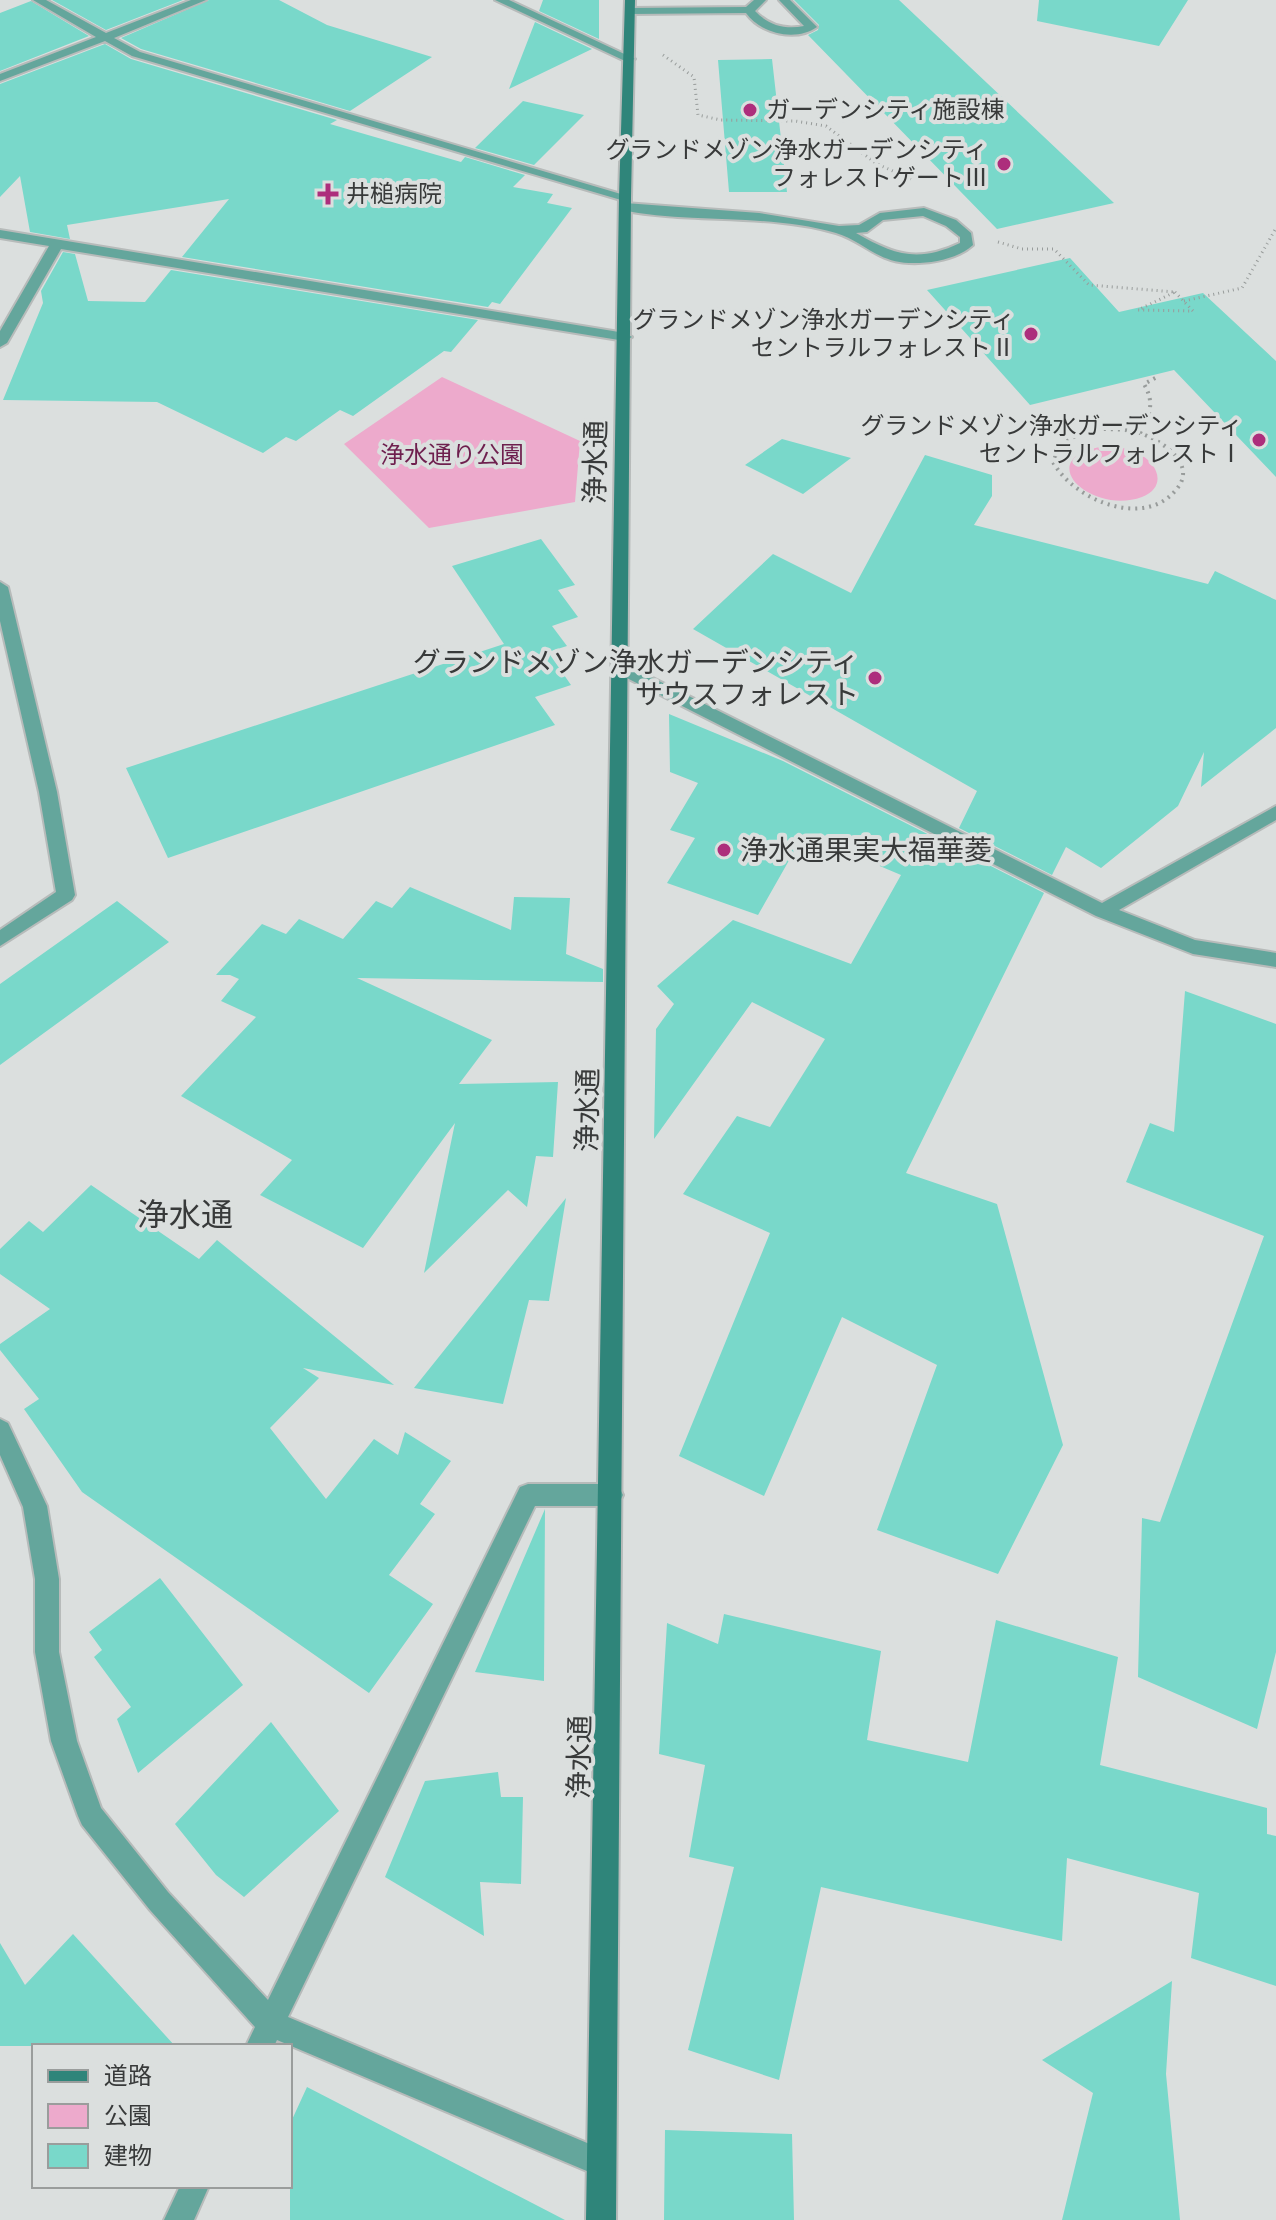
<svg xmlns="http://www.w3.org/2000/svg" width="1276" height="2220" viewBox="0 0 1276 2220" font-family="Arial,'Noto Sans JP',sans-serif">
	<rect width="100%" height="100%" fill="#dbdfde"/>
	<!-- green -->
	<path fill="#edaacc" d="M442,377L580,441L575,502L429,528L344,444Z
		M1107,446C1117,447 1128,448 1137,453C1158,462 1168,487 1142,497C1090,516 1028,456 1107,446Z"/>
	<!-- building -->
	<path fill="#79d8ca" d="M52,0H183L106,30Z
		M209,0H279L327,25L432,57L350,111L141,49L121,38Z
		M543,0H599V39L539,11Z
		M794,0H899L1114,203L997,229L808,35L818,30L819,25Z
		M1039,0H1188L1159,46L1037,21Z
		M31,1L89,36L0,71V13Z
		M535,22L592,49L509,89Z
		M105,44L131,59L337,120L330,124L461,162L465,157L525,175L513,187L553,194L547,203L572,208L500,304L492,302L488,307L182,257L229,199L67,225L70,239L30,232L20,176L0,197V84Z
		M772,59L787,192H729L718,60Z
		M523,101L584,115L534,165L475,148Z
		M63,252L75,254L88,301L145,302L171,270L478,320L451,352L444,351L353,416L340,410L296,441L286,437L263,453L157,402L3,400L43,303L41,291Z
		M1070,258L1119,312L1203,293L1276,361V477L1174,370L1030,405L927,290Z
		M782,439L851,458L803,494L745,465Z
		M925,455L992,475V496L974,525L1208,584L1215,571L1276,600V728L1201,787L1204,752L1178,806L1101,868L1066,847L1052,875L959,828L977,791L693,629L773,554L851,593Z
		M541,539L575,585L558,590L578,617L552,626L567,646L548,652L571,685L535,697L555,725L168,858L126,768L504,644L452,566Z
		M669,714L783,761L1044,893L906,1173L997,1204L1063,1445L998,1574L877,1530L937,1365L842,1317L764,1496L679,1456L770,1233L683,1194L737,1116L770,1127L825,1039L752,1002L654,1139L656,1029L674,1004L657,986L733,920L851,964L901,875L804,834L758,915L667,883L695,838L670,830L698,783L670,772Z
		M410,887L511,930L514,897L570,898L566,954L603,969V982L357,978L492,1040L459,1084L558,1082L553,1157L536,1156L527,1207L508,1190L424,1273L455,1123L363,1248L260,1195L292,1160L181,1096L256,1017L221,1001L239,979L230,975H216L262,924L286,934L299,919L343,939L376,901L392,908Z
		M117,901L169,942L0,1065V984Z
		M1185,991L1276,1024V1652L1257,1729L1138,1677L1142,1518L1160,1522L1264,1236L1126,1182L1150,1123L1174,1132Z
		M91,1185L199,1259L217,1240L394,1385L303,1368L319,1378L270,1428L326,1499L374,1439L398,1455L405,1432L451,1461L420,1504L435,1514L389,1575L433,1604L369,1693L82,1492L24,1409L39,1399L0,1350V1344L50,1309L0,1274V1249L29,1221L43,1232Z
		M566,1198L549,1301L529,1300L503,1404L414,1388Z
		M545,1509L544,1681L475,1672Z
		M160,1578L243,1685L138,1773L117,1719L131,1707L94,1657L102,1650L89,1632Z
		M724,1614L881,1651L867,1740L968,1762L996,1620L1118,1657L1100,1765L1267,1808V1834L1276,1836V1986L1191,1958L1199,1893L1067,1858L1062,1941L821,1887L779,2080L688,2050L734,1867L689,1857L705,1765L659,1754L667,1623L718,1644Z
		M271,1722L339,1811L244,1897L216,1875L175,1824Z
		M498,1772L501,1797H523L521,1884L480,1882L484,1936L385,1877L425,1781Z
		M73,1934L175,2046H0V1943L25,1985Z
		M1172,1981L1166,2074L1180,2220H1062L1093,2093L1042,2060Z
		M307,2087L565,2220H290V2124Z
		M665,2130L792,2134L794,2220H664Z"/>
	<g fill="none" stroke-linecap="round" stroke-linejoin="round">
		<defs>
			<path id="lane" d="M625,203L759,213L839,226L859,225L880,213L924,208L956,220L971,233L973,245C958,259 930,264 909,263C877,262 863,241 836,233C766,213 691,224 621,210V204ZM923,216L946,226L960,237V243C918,263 894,255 856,233L867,232L883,220Z"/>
			<path id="street" d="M33,0H46L106,33L191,0H206L114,38L140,52L631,197L621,200L132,56L105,41L0,81V74L96,37Z
				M495,0H509L635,59L625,61Z
				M754,0H766L755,11C768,25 785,30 804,26L779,0H790L817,27C796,42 761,34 746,13L630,14L625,11L630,8L746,7Z
				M0,230L625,333L632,337L625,341L61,249L7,343L0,347V331L49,246L0,238Z
				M0,582L8,587L57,792L75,895L72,900L0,946V930L56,892L39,792L0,621Z
				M619,661L1102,903L1276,806V820L1119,910L1195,940L1276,953V967L1193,954L1096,916L613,671V663Z
				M0,1419L8,1423L47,1506L59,1579V1652L77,1741L101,1808L168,1892L268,2000L520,1487L528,1484H611L619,1487L623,1495L619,1503L611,1506H535L288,2017L611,2153L615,2163L611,2173L601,2177L277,2040L274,2046H246L255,2027L150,1910L82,1825L78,1816L51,1741L35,1652V1579L23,1507L0,1455Z
				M180,2186H209L194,2220H164Z"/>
			<path id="secondary" d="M625,0H635L631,197L616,2220H586L619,197Z"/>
		</defs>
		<!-- lane casing -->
		<use href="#lane" stroke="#b7bbba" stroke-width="4"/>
		<!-- street casing -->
		<use href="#street" stroke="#b7bbba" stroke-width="4"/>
		<!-- secondary casing -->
		<use href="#secondary" stroke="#b7bbba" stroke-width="4"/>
		<!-- path-far1 -->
		<path stroke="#989c9b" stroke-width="3" stroke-dasharray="1 4" stroke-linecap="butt" d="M663,55L694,77L698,115L721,120L795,121L826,126L877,164L911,179
			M998,242L1022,249H1054L1089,285L1175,292
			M1175,292L1193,311L1138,310Z
			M1184,301L1242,288L1276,228"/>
		<!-- path -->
		<path stroke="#989c9b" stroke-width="4" stroke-dasharray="2 5" stroke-linecap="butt" d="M1097,429C1111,429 1127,429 1140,433C1160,440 1195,462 1179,486C1148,531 1074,501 1053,462C1061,440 1076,434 1097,429Z
			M1140,433C1150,415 1155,403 1144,384L1157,377"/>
		<!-- lane -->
		<use href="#lane" fill="#64a69c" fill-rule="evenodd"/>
		<!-- street -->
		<use href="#street" fill="#64a69c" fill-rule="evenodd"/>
		<!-- secondary -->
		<use href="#secondary" fill="#2f857a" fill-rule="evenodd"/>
	</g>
	<!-- markers -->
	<g fill="#ad2e7c" stroke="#dbdfde" stroke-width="3">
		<circle cx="750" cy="110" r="8"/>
		<circle cx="1004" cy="164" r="8"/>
		<path d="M324 182h8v8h8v8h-8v8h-8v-8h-8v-8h8z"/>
		<circle cx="1031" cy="334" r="8"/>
		<circle cx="1259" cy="440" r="8"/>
		<circle cx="875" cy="678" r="8"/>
		<circle cx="724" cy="850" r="8"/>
	</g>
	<g text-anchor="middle" stroke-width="8" stroke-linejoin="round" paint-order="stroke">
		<!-- far-poi labels -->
		<g font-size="24" fill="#383a3a" stroke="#dbdfde" text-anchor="end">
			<text x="766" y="118" text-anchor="start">ガーデンシティ施設棟</text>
			<text x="988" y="158">グランドメゾン浄水ガーデンシティ<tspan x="988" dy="28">フォレストゲートⅢ</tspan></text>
			<text x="346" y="202" text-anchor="start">井槌病院</text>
			<text x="1015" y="328">グランドメゾン浄水ガーデンシティ<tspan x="1015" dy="28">セントラルフォレストⅡ</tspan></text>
			<text x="1243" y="434">グランドメゾン浄水ガーデンシティ<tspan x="1243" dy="28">セントラルフォレストⅠ</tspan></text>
		</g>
		<!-- far-park labels -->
		<g font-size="24" fill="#6e1f4e" stroke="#dbdfde">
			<text x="452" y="463">浄水通り公園</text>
		</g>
		<!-- street labels -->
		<g font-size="28" fill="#383a3a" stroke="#dbdfde">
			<text transform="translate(595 462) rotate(-89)" y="10">浄水通</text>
			<text transform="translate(587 1110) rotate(-89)" y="10">浄水通</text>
			<text transform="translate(579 1757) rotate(-89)" y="10">浄水通</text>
		</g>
		<!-- poi labels -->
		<g font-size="28" fill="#383a3a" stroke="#dbdfde" text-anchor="end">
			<text x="859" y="672">グランドメゾン浄水ガーデンシティ<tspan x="859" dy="32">サウスフォレスト</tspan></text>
			<text x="740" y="860" text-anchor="start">浄水通果実大福華菱</text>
		</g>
		<!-- quarter labels -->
		<g font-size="32" fill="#383a3a" stroke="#dbdfde">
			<text x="185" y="1226">浄水通</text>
		</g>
	</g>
	<!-- legend -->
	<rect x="32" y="2044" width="260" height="144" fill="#dbdfde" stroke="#9a9d9c" stroke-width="2"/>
	<rect x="48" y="2070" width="40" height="12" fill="#2f857a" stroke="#9a9d9c" stroke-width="2"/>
	<text x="104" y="2084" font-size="24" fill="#383a3a">道路</text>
	<rect x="48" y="2104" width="40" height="24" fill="#edaacc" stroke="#9a9d9c" stroke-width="2"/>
	<text x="104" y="2124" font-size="24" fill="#383a3a">公園</text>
	<rect x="48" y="2144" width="40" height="24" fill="#79d8ca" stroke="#9a9d9c" stroke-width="2"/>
	<text x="104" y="2164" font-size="24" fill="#383a3a">建物</text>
</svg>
